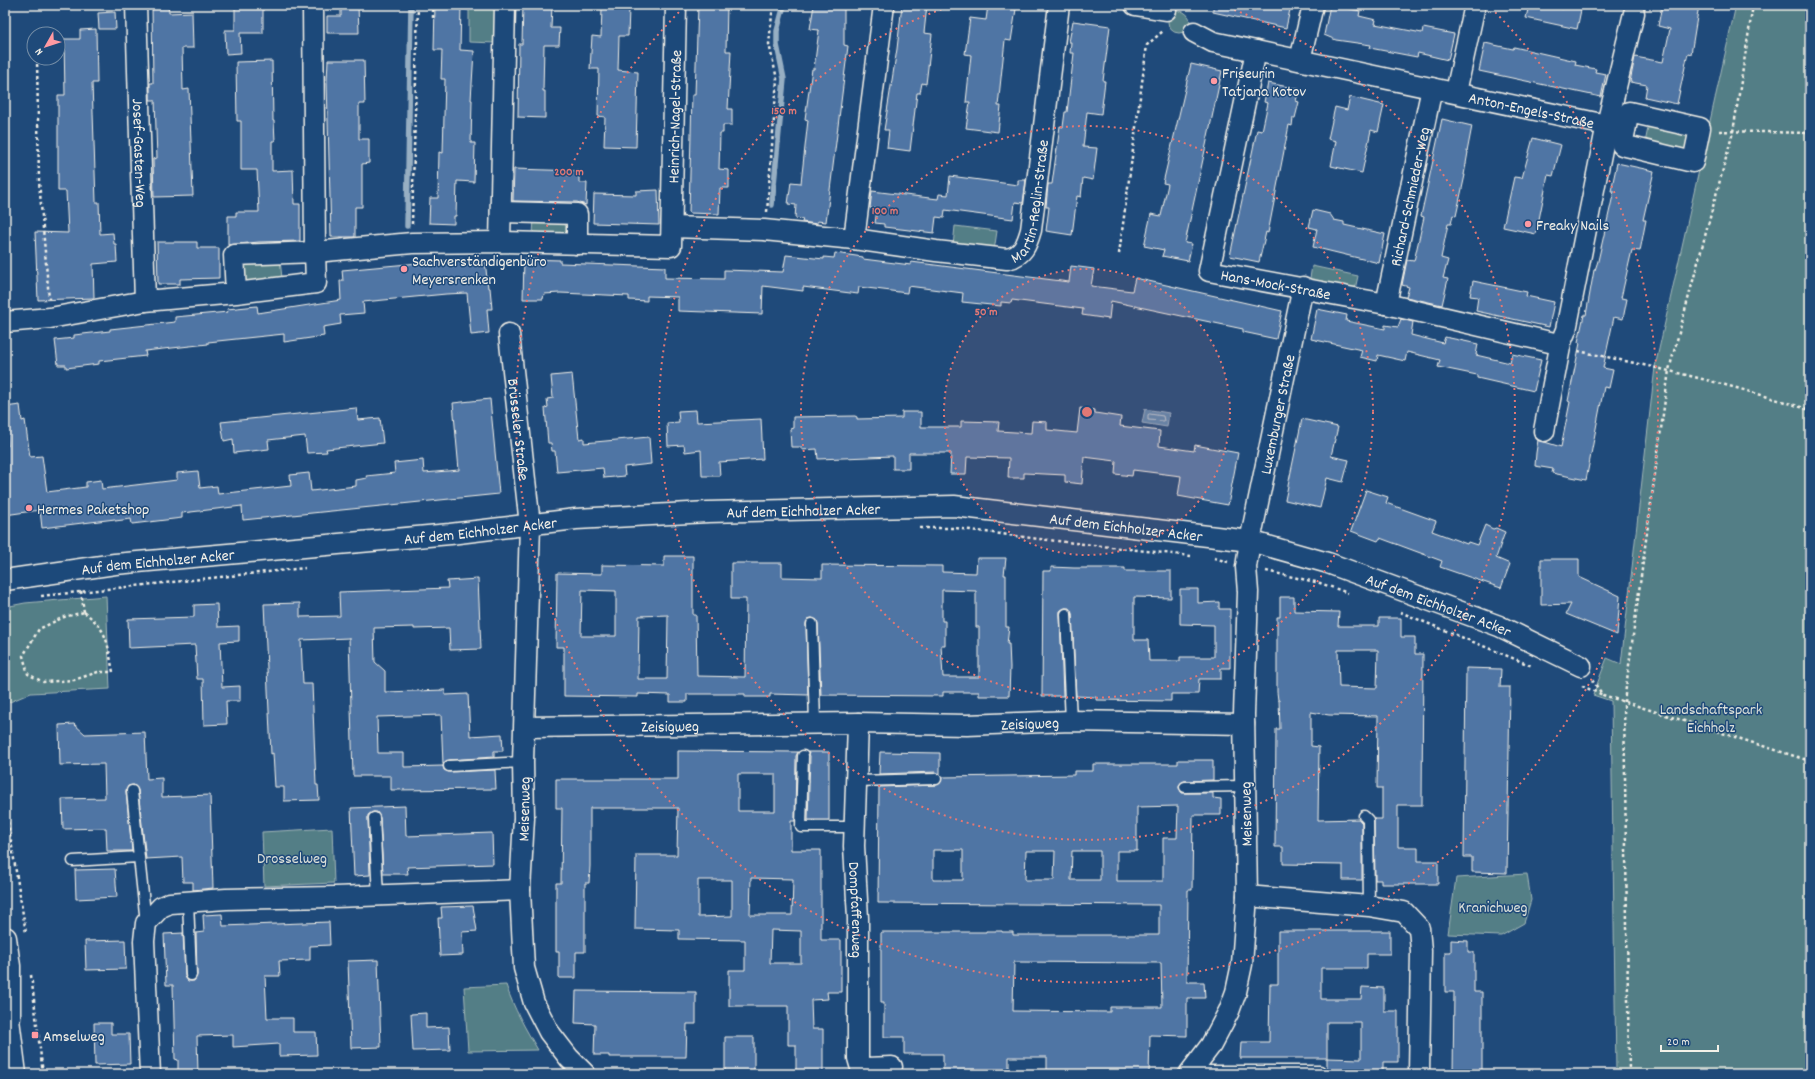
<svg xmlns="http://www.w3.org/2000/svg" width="1815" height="1079" viewBox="0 0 1815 1079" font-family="Dekko,sans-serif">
	<rect width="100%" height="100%" fill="#1f4a7a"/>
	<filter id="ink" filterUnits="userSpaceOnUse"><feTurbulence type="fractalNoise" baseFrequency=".025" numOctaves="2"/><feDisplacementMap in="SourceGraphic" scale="8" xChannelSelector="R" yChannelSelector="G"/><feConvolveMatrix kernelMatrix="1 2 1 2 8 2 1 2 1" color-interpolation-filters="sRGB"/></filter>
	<g filter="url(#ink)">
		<!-- green -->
		<path fill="#537e86" stroke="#a4b8b7" d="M466,5L498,6L496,43L469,42V10H466Z
			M1736,5H1810V1074H1616L1611,701L1593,695L1607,658L1621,664L1655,367Z
			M1168 22a11 11 0 1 1 22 0a11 11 0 1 1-22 0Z
			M1649,123L1692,133L1687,153L1645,143Z
			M534,218L573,219L572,236L533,235Z
			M955,226L997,231L994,251L953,246Z
			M240,260H280L282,278L241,283Z
			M1312,266L1358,276L1354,294L1309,284Z
			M106,596L110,689L31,693L5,704V607L25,603Z
			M332,828L334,883L264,886L262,832Z
			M1527,874L1531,900L1524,923L1501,936L1448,934L1456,878Z
			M506,985C514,1009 525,1028 538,1050L468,1051L464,987Z"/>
		<!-- water -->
		<path fill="#5983ab" stroke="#97afc3" d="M1145,409L1169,413L1167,427L1142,423Z"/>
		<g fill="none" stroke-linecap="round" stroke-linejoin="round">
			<!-- shore -->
			<path stroke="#b6c5d0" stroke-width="1" d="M1150,414L1163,416L1164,421L1148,420V415Z"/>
			<!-- stream -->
			<path stroke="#97afc3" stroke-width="5.5" d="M772,205L784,79L777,45V31L784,5
				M407,226L411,5"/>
		</g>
		<!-- building -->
		<path fill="#5075a4" stroke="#f4f1e8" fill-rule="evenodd" d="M152,5H168L169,13L192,12L193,48H182L183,90L189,89L193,196L154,197L153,159L157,158L155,100H150V83H153Z
			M235,5H263V33H240L241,53L226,54L225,30H235Z
			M341,5H358L359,33H327V16H341Z
			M435,5H461L460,50L474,51L471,100H472L471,143H475L474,182L457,181L456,216H454V224L429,223L430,198H438L439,152L443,153L445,79H441L442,50H434Z
			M523,5H552L551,28H560L559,45H544L543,91H545V118L518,117L519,44H522Z
			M698,5H727L726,51H731L728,109H732V125H723V133H720L719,169L729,170V188H720L719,214L689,213L692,95H695Z
			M814,5H839V7H844V45L848,46L826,222L817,221V224L802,222L803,219L795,218L796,205L788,204L791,182L801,183L808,120L805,119L812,69H814L819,30L810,29Z
			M902,5H927L924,33L932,34L926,84L922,83L920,93H917L910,151L887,148L889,130H884L897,49Z
			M988,5L1016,9L1011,41L1005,40L998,106H1001L998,132L966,128L970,102H966L971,55L965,54L970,18L986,20Z
			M1213,5H1291L1286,28L1213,12Z
			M1330,5L1360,11L1359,16L1376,20L1375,24L1422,33L1423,28L1454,34L1448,60L1418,53L1417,57L1396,53L1370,48L1371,45L1336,40L1324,35Z
			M1529,5H1546L1563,9L1564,5H1582L1577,29L1526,18Z
			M1662,5H1699L1691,54L1688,53L1677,104L1645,97L1647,85L1630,82L1635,57L1663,62L1670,29L1658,26Z
			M602,8L629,9L628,36H619L618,70L638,72L636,147L604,146L605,117L598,116L599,69H590L592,36L601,37Z
			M115,12L116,29H99L98,13Z
			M1073,21L1110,26L1103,81H1105L1101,114L1087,112L1083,147L1097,148L1093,180L1083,178L1081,197L1077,196L1072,235L1046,231L1049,207H1046L1048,184H1052L1060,126L1063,127L1065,112H1067L1074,53H1070L1071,42H1069Z
			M96,29L97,83H92L96,202H99L100,234L113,233L114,244H116L117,262L93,264L94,298L38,300L35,232L68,233L66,191H58V95H65L64,39H80V30Z
			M1485,43L1513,49L1514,47L1576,61L1575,65L1596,69L1595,72L1606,74L1601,97L1479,71Z
			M328,60H364L365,104H359V139H369V163L362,164V207H355V237H331L327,81Z
			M272,61L273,121H274L275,141H272V171L293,170L294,204H300V241L259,242L228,245V216H236V212H259L257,170H241V121H237L236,62Z
			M1191,64L1222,71L1185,243L1192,244L1188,261L1162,256L1164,250L1144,246L1151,214L1161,216L1168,184L1163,183Z
			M1268,83L1299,89L1296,101L1299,102L1295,118H1293L1292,126L1289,125L1268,233L1266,232L1259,262L1230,256L1257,130L1262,131L1268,103L1264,102Z
			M1350,97L1384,105L1378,132L1371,130L1362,173L1331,166L1336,141L1328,139L1335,107L1347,110Z
			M1442,119L1472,126L1467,152H1468L1464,175H1465L1456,216L1453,215L1451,224H1448L1441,258L1448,260L1443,278L1448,279L1442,305L1406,297L1409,287L1402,285L1407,260L1414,261L1424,217L1421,216Z
			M1533,138L1561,145L1553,176L1548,175L1536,234L1503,227L1514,177L1522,178Z
			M1617,163L1654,171L1643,220H1646L1640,251L1632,250L1621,298L1627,299L1623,319L1614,317L1603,368L1613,370L1609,388L1604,387L1586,480L1552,473L1553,469L1535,466L1536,453L1538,440L1561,447L1570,402L1568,401L1580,343L1578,342L1584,315H1586L1594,270H1595L1598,261L1614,191H1611Z
			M514,169L579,171V183H587L586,205L577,202L513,201Z
			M950,176L1018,185V180H1026L1023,203L1015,202L1013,219L945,210L944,218L936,217L934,233L884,227V224L875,223L877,209L870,208L872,191L938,199L939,194L948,195Z
			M658,190L659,225L593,223L594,194L636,195V191Z
			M1313,210L1330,214L1334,220L1344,222V225L1385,234L1379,263L1313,247L1317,229L1309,227Z
			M157,242H197V248H219V278L180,279V284H158Z
			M835,253L863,257V259L911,265V262L1069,282L1071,266L1079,267L1094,269L1091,286L1132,291L1135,278L1282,311L1276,339L1243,332V329L1111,301L1109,319L1082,315L1083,309L1012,300L1011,303L1001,302V306L962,302L963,293L908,286L907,293L859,287L858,294L803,287V291L763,286L762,314L678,311V297L647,296V301L629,300V296L560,293L544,294L543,299H523L524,259L560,260V263L665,267V278L724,279V270L783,272L786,255L824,259V257L834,258Z
			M463,259V262L485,260L488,288H490L492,309H487L489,333L471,335L467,293L446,294L363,302L364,313L340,315L341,324L323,327L324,336L284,342V334L208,342V344L145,351L146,356L99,361V364L66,368V365H58L55,340L74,338V335L110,331V329L175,322V317L228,312L227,309L257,306L258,313L341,300L340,281H343L342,270Z
			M1473,281L1527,292L1526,296L1554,302L1549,327L1476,311L1478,297L1470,296Z
			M1317,309L1347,315L1346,321L1385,329V325L1398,327L1401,319L1413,322L1411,335L1443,343L1445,337L1478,344L1476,355L1510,363L1512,354L1541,360L1534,391L1477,378V375L1438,367L1440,360L1407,352L1405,361L1378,355L1377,361L1360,357L1362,350L1311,339Z
			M572,374L579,439L584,438V443L649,437L651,464L624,467L625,476L604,478L603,468L557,472L555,451H552L551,443H548L545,408L548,407L547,399L553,398L551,376Z
			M490,399L499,494L243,520L242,506L182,513V518L132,524L131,519L115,521V519L42,528L40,510L5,515V446H8L5,407L20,405L22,421L25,420L30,457L42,456L47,492L86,487V482L101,480L102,489L177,480V473L198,471L200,488L217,486L218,494L291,486L290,475L309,473L311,491L356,486V480L367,478L366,476L395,473L394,463L423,460L424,473L459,470L453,403Z
			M356,408L358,420L380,418L383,443L326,449L327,452L307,453L305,436L268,440L269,449L234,453L233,439L224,441L221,422Z
			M1080,408L1095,410V413L1121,417L1120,426L1160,431L1159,446L1194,451L1195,445L1238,453L1228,505L1178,496L1181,476L1133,470L1132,476L1115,474L1116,461L1084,457L1082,484L1065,482V475L1024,473V478H1008L1009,458L967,457L966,474H950L951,453H909V469H893V456L818,459L817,449L802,450V447H791L790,429L793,428V417L855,416L857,417V419L902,418V412H921V427H961V421L999,422L998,431L1031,433L1032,421L1047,422V430L1077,433Z
			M696,410L697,422L761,419L763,459L719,462L720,476H702L701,450L685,452L684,445L668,446L667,423L679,422L678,411Z
			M1302,419L1338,427L1331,456L1349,460L1343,482L1327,478L1320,508L1285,500Z
			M1366,490L1388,497L1386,503L1436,521L1432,531L1467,544L1468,542L1477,545L1485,525L1493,529L1496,528L1505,532L1496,558L1510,564L1501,588L1440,567L1442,561L1380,538L1378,541L1351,531Z
			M664,556H693V615H696L697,676L745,677L746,599H731V563H782V577L822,578V565L942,566V572L976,573L977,558H1006L1004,575H1006V627H1009L1007,644H1009L1010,667L1009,696H979V692H943V696L821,695L818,624L817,620L812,618L808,619L806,624L808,695L770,694V697H745V694H687V702H670V695L638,694V697L564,696V647H556L557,573L602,574V565L664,566ZM582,590L616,591V636H581ZM942,590L976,591V627H979V677H943L941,645H945V621H942ZM668,615L667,679H638L639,616Z
			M1541,559H1579V577L1620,596L1617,635L1566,614L1571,604L1541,605Z
			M1051,567L1074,568H1125V571H1171V598L1134,597V640H1148L1149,661H1180V657H1214V625L1180,624V589H1198V603L1219,602V609H1230V668H1221V679H1199L1198,694H1171V701L1096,700V697L1076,696L1072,614L1069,608H1065L1060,611V614L1063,696H1042L1043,571H1051Z
			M478,579L481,649L450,650L449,628L414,629V627L374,628L375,662L385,671V692L445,690V695L468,694L470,736L502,734L503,751H494V757L449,760L443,764L441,715L377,717L378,753H404V767L443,766L444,770L449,772L495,770L496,789L391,790V776H353L349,638L301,640L303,684H312L316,785H318L319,800L284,801V787H275L273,753L271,754L264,604L300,603V617L340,616L339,592L448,588L447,581Z
			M1280,597H1294V611L1339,612L1338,626H1379V618H1401V637H1415V654H1423L1422,805H1398V847H1418V861H1438V884H1381V880H1375L1374,819H1382V788H1377L1378,716L1329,715L1311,712V746L1319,747L1318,820L1359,819L1362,823V880H1343V865L1283,864V847H1275L1276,729H1280L1279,700H1278L1277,692V617H1280ZM1338,650H1378L1377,688L1339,687Z
			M217,604L218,627L239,626V641L220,642L222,687L240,686V701H226L227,724L204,725L203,679H197L195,645L129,648L128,619L194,617V605Z
			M1466,668L1501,669L1500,687H1510L1507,873L1472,872V857H1464Z
			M74,724L85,734L145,732L147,779L162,778V797L210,795L213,888L193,890V882H183L182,857L146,859L138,790L134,785L128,786L126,791L132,851H107L106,828L63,829L62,799L105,798L104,764L60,765L59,725Z
			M678,751L798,752L796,756L795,821H791V850H821V940H841V992H827L828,999L811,1000L812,1029H823V1074H796V1045H788V1006H729V970H745V940L679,939V930L635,929L636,855H677L678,808H590V866L589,883H585V952H576V978H559V952H556V883H561L562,808H556V779H678ZM738,774H775V811H738ZM751,878L793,879L792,915H750ZM698,880H732V916L698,917ZM771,930L801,931V963H770Z
			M808,752H829V820H808L810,756Z
			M880,752L940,753V774L936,772L879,774Z
			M1178,760H1213V780L1184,781L1180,784L1179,788L1182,793H1213V798L1221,799V815H1193L1192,890H1188L1187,982H1204L1205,998H1187V1036L1150,1035L1149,1074H1047V1057H1009V1074H943V1054H904V1037H884V1003H881V932H986V931H1002V932H1013V935H1159V905L878,903L879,787L937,785L941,782L942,777L1074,775V771H1093V764H1178ZM1178,806L1177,838H1163V881H1117V851H1137V807ZM933,850H963V880H933ZM1026,851H1055L1054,880H1025ZM1072,851H1100V880H1071ZM1014,962L1161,963L1162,1007H1110V1012L1013,1011Z
			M405,806L406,836L492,833L493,864L407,867L408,874H383L380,818L377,812H373L368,815V818L370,875L354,876L351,808Z
			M115,869L117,897L76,899L75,870Z
			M473,906L477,931L462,932L463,955L440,956L438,918H442L441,907Z
			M222,914L223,926L329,922L330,945L310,946V960L279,961L280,976H265L267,1018H293V1032H316L317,1055L279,1056V1044L233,1047V1035L197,1036L198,1073H178V1060L175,1059L173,985H166L164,934L183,933L185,976L188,981H194L197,975L196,933L204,932L203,915Z
			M1278,931H1390V954H1367V968H1321V999H1361L1362,987L1384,988V1011H1398V1062H1383V1074H1327V1058H1240L1241,1042H1269L1270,984H1278ZM1327,1022H1361V1059L1327,1058Z
			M125,940L126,969L86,970L85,941Z
			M1451,940L1468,941V952H1474V992H1482V1072L1453,1074L1454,992H1445V952H1451Z
			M378,960L381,1047L351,1048L348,961Z
			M576,991L696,992V1024H687L686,1057H609V1055H594L595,1024L575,1023Z
			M426,1013V1028L449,1027L450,1050L413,1051L411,1014Z
			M94,1023H111V1034H129L130,1064L95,1065Z
			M725,1037H754V1074H725Z"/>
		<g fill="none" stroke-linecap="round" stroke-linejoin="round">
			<defs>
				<path id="service" d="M1066,614L1071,721
					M812,624L815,723
					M803,756L801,827H854
					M449,766L523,762
					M856,781L936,779
					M1185,787L1245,786
					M132,791L146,923
					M1364,816L1368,820L1369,906
					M374,818L378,896
					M73,861L138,857
					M188,901L191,975
					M1192,1071H1320V1074"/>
				<g id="minor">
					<path id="s1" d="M136,5L145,301L236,293L316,283L315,252L234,255L236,293"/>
					<path id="s2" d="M313,5L315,252L412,243L500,242L671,246L676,5"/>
					<path id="s3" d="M884,5L854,239L936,251L1007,259C1023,256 1027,244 1031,230L1059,5"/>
					<path d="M1135,5L1166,10"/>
					<path id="s4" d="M1194,32L1213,42L1625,129"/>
					<path id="s5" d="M1256,51L1209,271L1386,304L1554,343L1561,342L1566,330L1607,124L1634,13"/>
					<path d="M1300,60L1313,5"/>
					<path d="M1456,92L1475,5"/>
					<path d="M1629,112L1700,128L1693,162L1622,145Z"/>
					<path d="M501,212L577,214V244"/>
					<path d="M672,227L764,230L854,239"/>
					<path d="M500,242L505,5"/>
					<path id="s6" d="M1386,304L1432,88"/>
					<path d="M5,322L50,318L145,301"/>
					<path id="s7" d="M509,334L530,525L523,762L524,818L520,890L524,968L534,1003L549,1032L569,1058L585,1074"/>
					<path d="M1544,431L1561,342"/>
					<path id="s8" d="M5,580L115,564L450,534L576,519L708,512L954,506L1250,541L1328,563L1499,626L1581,666"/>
					<path id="s9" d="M858,723L854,846L858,918V1058L860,1065L866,1068L892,1067"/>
					<path id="s10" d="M525,727L858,723L967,725L1071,721L1244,724"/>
					<path d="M1247,896L1369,906L1404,912L1419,928L1421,951L1419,1074"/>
					<path d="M150,1074L144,941L146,923L161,907L170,903L226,899L335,897L520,890"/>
					<path id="s11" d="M1189,1074L1211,1045L1229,1011L1236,992L1242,964L1247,896L1244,714L1248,592L1246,567L1250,541L1303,287"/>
				</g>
				<path id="secondary" d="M5,938L9,966V1018
					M6,1004L15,1074"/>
			</defs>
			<!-- service casing -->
			<use href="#service" stroke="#f4f1e8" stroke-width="13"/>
			<!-- minor casing -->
			<use href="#minor" stroke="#f4f1e8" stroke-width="23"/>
			<!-- secondary casing -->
			<use href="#secondary" stroke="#f4f1e8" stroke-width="25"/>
			<!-- path -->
			<path stroke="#f4f1e8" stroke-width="2.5" stroke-dasharray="3 3" stroke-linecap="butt" d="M1189,8L1190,5
				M433,18V5
				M37,58L39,181L49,299
				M1719,131L1810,133
				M767,212L777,79L769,44L773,5
				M412,224L418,5
				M1119,254L1147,45L1163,31
				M1578,351C1656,367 1734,385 1810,410
				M920,528H955L1039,539L1191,556
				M1214,558L1228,562
				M1266,571L1320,583L1348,593
				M81,591L84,612
				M41,596L305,568
				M84,612C109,631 107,643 113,672H98L74,680L43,682L28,674L23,656L39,629L64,617Z
				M1400,612L1532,666
				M1592,680L1603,695L1810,761
				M1582,686L1603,695
				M5,804L26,933
				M31,975L43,1074
				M1629,1074L1624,702L1669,370L1733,132L1753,5"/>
			<!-- service -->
			<use href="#service" stroke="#1f4a7a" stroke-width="10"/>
			<!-- minor -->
			<use href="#minor" stroke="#1f4a7a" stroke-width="20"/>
			<!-- secondary -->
			<use href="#secondary" stroke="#1f4a7a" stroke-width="22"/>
		</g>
	</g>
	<!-- distance rings -->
	<circle cx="1087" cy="412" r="143" fill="#e27875" fill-opacity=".12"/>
	<g fill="none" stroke="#e27875" stroke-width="2" stroke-dasharray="2 4">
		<circle cx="1087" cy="412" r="143"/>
		<circle cx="1087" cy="412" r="286"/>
		<path d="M1223 6A428 428 0 1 1 951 6"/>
		<path d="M1491 8A571 571 0 1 1 683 8"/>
	</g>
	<!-- markers -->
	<g fill="#ff9aa2" stroke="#1f4a7a" stroke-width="1.5">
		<circle cx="1214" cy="81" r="4"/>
		<circle cx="1528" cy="224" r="4"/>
		<circle cx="404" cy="269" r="4"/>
		<circle cx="29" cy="508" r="4"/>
		<rect x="31" y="1031" width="8" height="8" rx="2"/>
	</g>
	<g text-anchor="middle" stroke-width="3" stroke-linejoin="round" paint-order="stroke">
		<!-- poi labels -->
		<g font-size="16" fill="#f4f1e8" stroke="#1f4a7a" text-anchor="start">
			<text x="1222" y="78">Friseurin<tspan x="1222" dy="18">Tatjana Kotov</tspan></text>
			<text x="1536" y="230">Freaky Nails</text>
			<text x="412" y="266">Sachverständigenbüro<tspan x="412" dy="18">Meyersrenken</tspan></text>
			<text x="37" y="514">Hermes Paketshop</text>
			<text x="43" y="1041">Amselweg</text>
		</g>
		<!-- street labels -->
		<g font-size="16" fill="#f4f1e8" stroke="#1f4a7a">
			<text dy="6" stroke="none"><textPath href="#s4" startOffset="347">Anton-Engels-Straße</textPath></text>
			<text dy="6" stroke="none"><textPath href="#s2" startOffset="733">Heinrich-Nagel-Straße</textPath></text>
			<text dy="6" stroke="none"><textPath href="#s1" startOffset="148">Josef-Gasten-Weg</textPath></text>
			<text dy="6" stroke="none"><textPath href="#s3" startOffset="458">Martin-Reglin-Straße</textPath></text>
			<text dy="6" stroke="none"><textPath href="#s6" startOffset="110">Richard-Schmieder-Weg</textPath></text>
			<text dy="6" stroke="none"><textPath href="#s5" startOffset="293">Hans-Mock-Straße</textPath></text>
			<text dy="6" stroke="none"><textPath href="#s11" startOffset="677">Luxemburger Straße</textPath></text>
			<text dy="6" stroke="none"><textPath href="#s7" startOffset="96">Brüsseler Straße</textPath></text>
			<text dy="6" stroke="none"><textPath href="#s8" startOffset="802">Auf dem Eichholzer Acker</textPath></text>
			<text dy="6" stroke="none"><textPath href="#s8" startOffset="1126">Auf dem Eichholzer Acker</textPath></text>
			<text dy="6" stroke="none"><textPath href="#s8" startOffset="478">Auf dem Eichholzer Acker</textPath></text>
			<text dy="6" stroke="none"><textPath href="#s8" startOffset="154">Auf dem Eichholzer Acker</textPath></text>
			<text dy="6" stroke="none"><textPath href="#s8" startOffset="1450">Auf dem Eichholzer Acker</textPath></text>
			<text dy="6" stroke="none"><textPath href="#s10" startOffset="505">Zeisigweg</textPath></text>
			<text dy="6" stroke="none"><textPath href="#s10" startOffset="145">Zeisigweg</textPath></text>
			<text transform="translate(523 809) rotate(-89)" y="6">Meisenweg</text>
			<text transform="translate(1245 814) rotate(-91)" y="6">Meisenweg</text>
			<text dy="6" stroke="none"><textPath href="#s9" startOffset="187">Dompfaffenweg</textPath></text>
		</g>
		<!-- park labels -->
		<g font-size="16" fill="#dce0d9" stroke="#1f4a7a">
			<text x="1711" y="714">Landschaftspark<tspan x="1711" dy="18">Eichholz</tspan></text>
			<text x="292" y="863">Drosselweg</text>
			<text x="1493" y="912">Kranichweg</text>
		</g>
	</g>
	<circle cx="1087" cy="412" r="6" fill="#e27875" stroke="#1f4a7a" stroke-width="2"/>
	<g font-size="12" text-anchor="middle" font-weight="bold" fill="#e27875" stroke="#1f4a7a" stroke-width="3" stroke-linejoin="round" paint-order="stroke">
		<text x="784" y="114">150 m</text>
		<text x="569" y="175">200 m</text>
		<text x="885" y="214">100 m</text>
		<text x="986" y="315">50 m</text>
	</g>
	<!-- margin -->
	<rect width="1815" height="1079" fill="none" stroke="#1f4a7a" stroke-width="20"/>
	<rect x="10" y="10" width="1795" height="1059" fill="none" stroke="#f4f1e8" stroke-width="1.5" filter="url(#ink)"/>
	<!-- north arrow -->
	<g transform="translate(46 46) rotate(231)"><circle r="19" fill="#1f4a7a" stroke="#748da6"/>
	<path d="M0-3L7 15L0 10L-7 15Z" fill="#ff9aa2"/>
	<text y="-6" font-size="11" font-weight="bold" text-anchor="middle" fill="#f4f1e8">N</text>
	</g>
	<!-- scale -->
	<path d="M1661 1045v6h57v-6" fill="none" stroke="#f4f1e8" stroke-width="2"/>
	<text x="1667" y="1045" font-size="12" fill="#f4f1e8" stroke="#1f4a7a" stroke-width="3" paint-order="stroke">20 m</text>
</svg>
